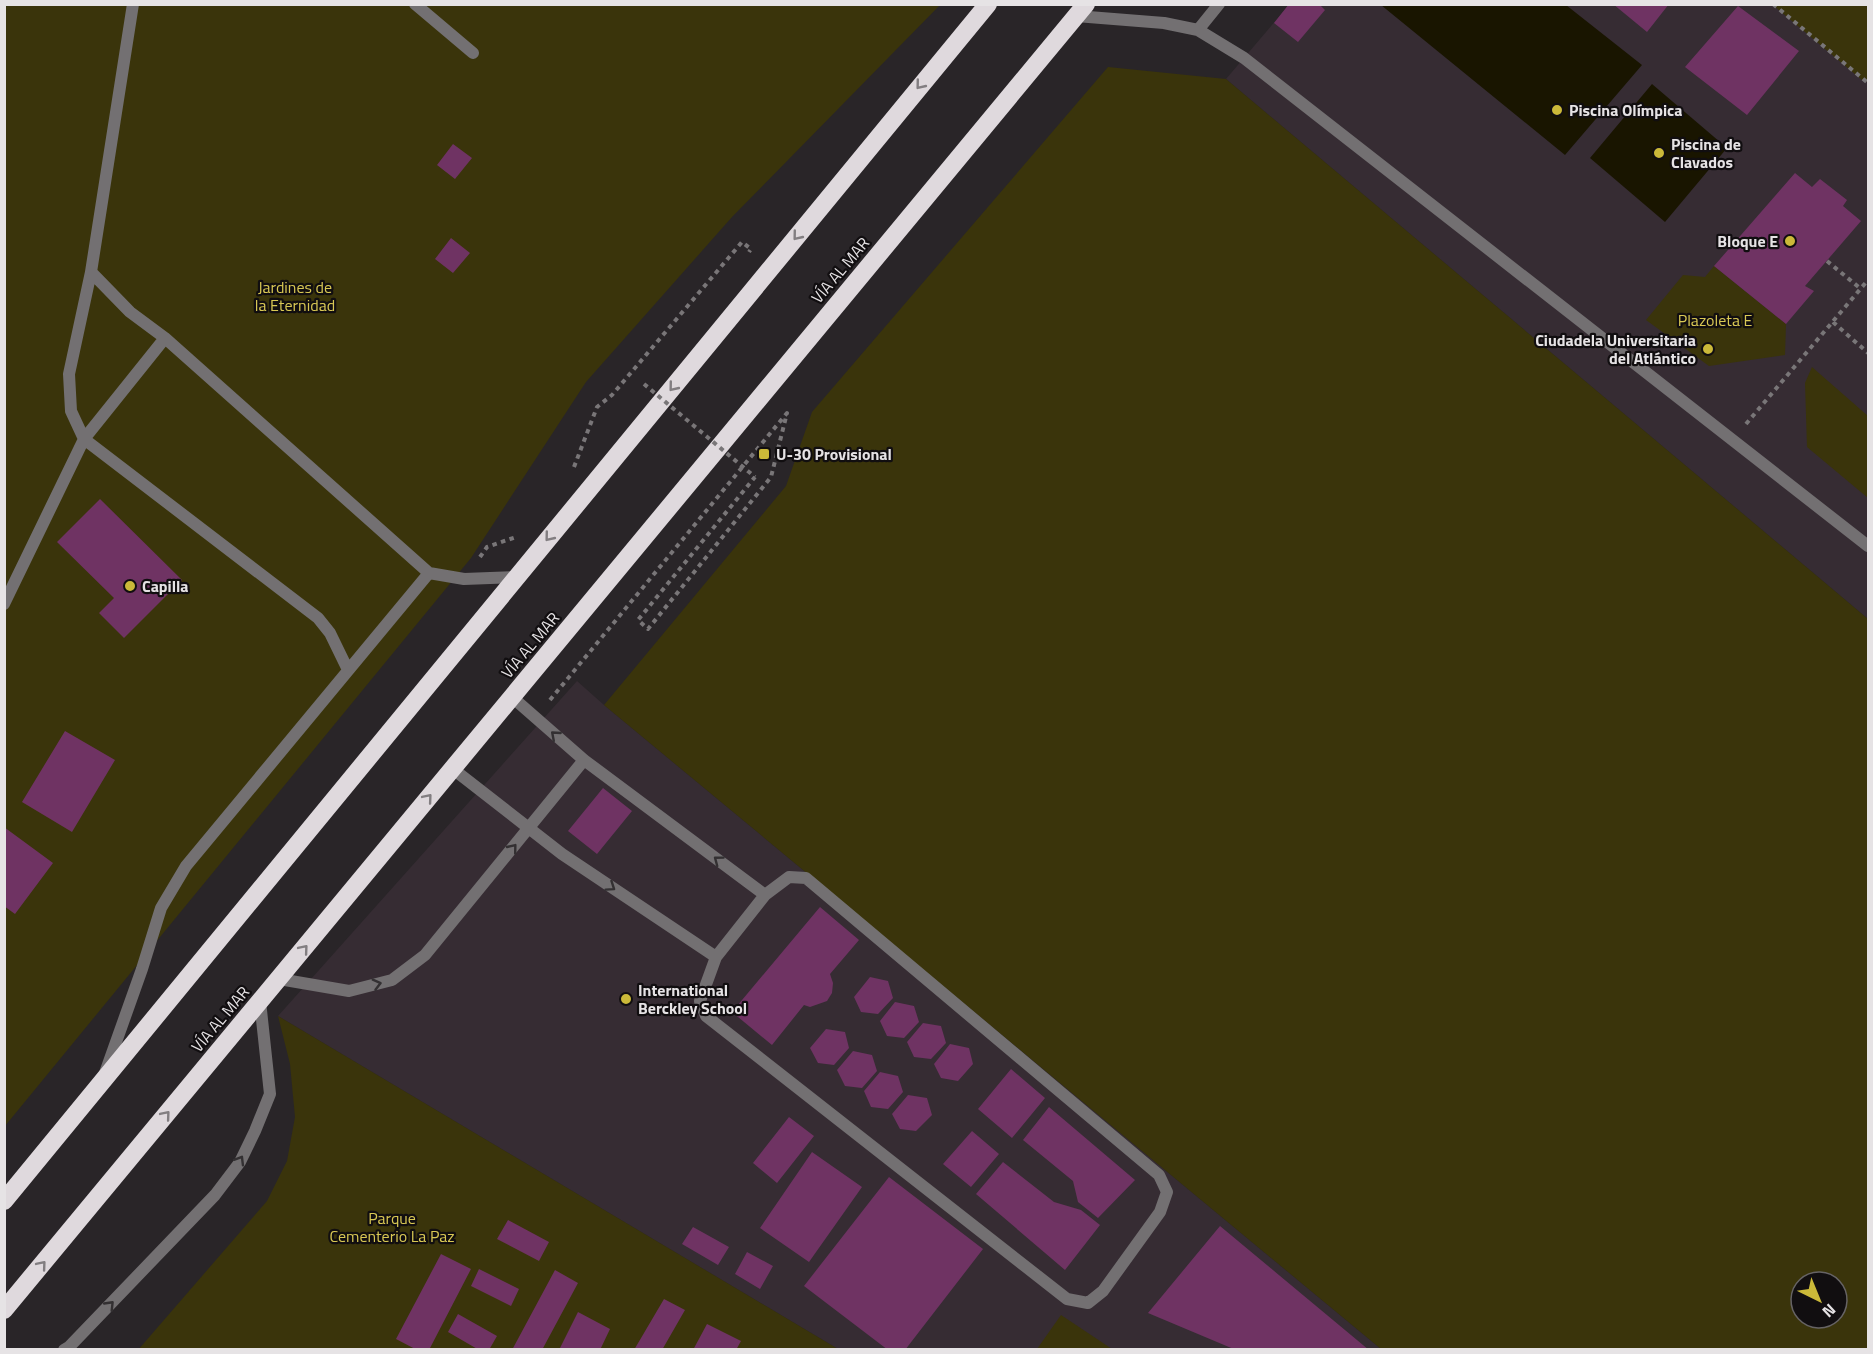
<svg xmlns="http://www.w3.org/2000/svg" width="1873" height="1354" viewBox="0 0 1873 1354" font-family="'Titillium Web',sans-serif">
	<rect width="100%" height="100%" fill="#292528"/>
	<!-- built -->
	<path fill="#362c33" d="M1289,5H1868V619L1226,79Z
		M577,681L604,705L1381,1349H838L278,1016Z"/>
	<!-- green -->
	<path fill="#3a340b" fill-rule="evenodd" d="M5,5H940L732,217L586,382L471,558L5,1126Z
		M1773,5H1868V82L1862,80Z
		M1108,67L1226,79L1868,619V1349H1381L604,705L786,486L812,412ZM1801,1282H1837V1318H1801Z
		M1714,266L1786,324L1785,355L1709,366L1646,320L1683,275L1705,277Z
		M1812,367L1868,416V498L1807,447L1805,383Z
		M278,1016L838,1349L138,1350L267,1201L287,1161L295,1117L290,1064Z
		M1061,1315L1112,1349H1037Z"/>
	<!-- water -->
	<path fill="#191500" d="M1381,5H1566L1642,65L1565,155Z
		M1652,84L1727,148L1665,222L1590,158Z"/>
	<!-- building -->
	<path fill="#6f3363" d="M1289,4H1319L1325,10L1298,42L1274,23Z
		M1613,4H1669L1647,32Z
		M1738,6L1799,51L1747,115L1685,67Z
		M453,144L472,158L455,179L437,165Z
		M1795,173L1812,187L1820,179L1847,200L1843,206L1861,221L1805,286L1814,291L1786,324L1714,266Z
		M451,238L470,253L453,273L435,259Z
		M100,499L182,580L124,638L99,613L114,598L57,542Z
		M65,731L115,760L72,832L22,802Z
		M603,788L632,811L597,854L568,831Z
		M4,827L53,863L15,914L4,906Z
		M820,907L859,940L830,974L833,983L832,993L827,1001L810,1007L804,1005L772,1045L732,1012Z
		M870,977L888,981L893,998L878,1014L861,1012L854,997Z
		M895,1002L914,1006L919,1022L904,1038L887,1036L880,1021Z
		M923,1023L941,1026L946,1043L931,1059L914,1057L907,1042Z
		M826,1029L845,1032L849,1048L834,1065L818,1063L810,1048Z
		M950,1044L969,1048L973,1064L958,1081L941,1078L934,1064Z
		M853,1051L872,1055L877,1071L862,1088L845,1086L837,1070Z
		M1011,1069L1045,1098L1012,1138L978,1109Z
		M880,1072L898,1076L903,1092L888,1109L871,1107L864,1091Z
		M908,1095L927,1098L932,1115L916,1131L900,1129L892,1114Z
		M1049,1107L1135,1180L1098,1218L1078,1202L1073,1181L1023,1140Z
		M789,1117L814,1136L777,1183L753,1163Z
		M972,1131L999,1154L971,1187L943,1164Z
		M812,1152L862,1187L809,1262L760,1228Z
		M1003,1162L1054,1202L1081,1210L1100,1225L1065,1270L976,1194Z
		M889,1177L983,1249L905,1350H888L804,1286Z
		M508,1220L549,1242L539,1261L497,1239Z
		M1220,1226L1369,1350H1236L1148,1313Z
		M693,1227L729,1247L718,1265L682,1244Z
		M747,1252L773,1266L760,1289L735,1274Z
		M441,1254L471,1269L429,1350H417L396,1339Z
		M479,1269L519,1289L511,1306L471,1286Z
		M555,1270L578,1283L542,1350H512Z
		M664,1299L685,1310L662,1350H634Z
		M578,1312L610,1329L600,1350H559Z
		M458,1314L497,1336L489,1350H479L448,1332Z
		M707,1324L741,1341L736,1350H693Z"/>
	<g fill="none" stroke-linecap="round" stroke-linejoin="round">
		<!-- path -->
		<path stroke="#797678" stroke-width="4" stroke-dasharray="4.5 4.5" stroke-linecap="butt" d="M1773,4L1868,83
			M1827,261L1861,289
			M1833,322L1868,353
			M1746,424L1868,280
			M574,467L597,407L612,395L742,242L751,249L749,252
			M480,557L487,547L516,537
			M550,700L787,413L771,477L648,629L638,620L755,477"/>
		<!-- lane -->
		<path stroke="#737072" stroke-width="12" d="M133,4L91,272L130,312L165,338L429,573
			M415,4L473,53
			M1076,16L1164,23L1198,30L1244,58L1868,546
			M1198,30L1219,4
			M91,272L69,374L71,411L84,439L318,618L330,633L348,670
			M4,604L84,439L165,338
			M512,697L584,760L765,895
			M453,769L562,854L716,957
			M789,877L806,878L1159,1175L1167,1192L1160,1212L1103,1291L1088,1303L1067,1299L706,1016L700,1001L716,957L765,895Z
			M279,979L349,991L392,980L425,955L584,760
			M105,1073L142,969L161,908L186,866L429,573L464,579L516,577
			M64,1350L69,1347L215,1195L240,1162L255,1131L270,1094L260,1001"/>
		<!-- highway -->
		<path stroke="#dfd9dd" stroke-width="18" d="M4,1201L988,4
			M4,1310L1086,4"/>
		<!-- path-bridge -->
		<path stroke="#797678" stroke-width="4" stroke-dasharray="4.5 4.5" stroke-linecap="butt" d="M644,384L755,477"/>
	</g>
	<!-- one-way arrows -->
	<defs><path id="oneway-chevron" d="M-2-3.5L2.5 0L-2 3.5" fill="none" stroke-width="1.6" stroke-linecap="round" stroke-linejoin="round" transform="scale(1.5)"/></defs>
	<g stroke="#827e81">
		<use href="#oneway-chevron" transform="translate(920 85) rotate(129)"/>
		<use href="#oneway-chevron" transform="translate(797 236) rotate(129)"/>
		<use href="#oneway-chevron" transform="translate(673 387) rotate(129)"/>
		<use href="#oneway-chevron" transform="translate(549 537) rotate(129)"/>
		<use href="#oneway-chevron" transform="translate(428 798) rotate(-50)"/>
		<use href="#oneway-chevron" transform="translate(304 949) rotate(-50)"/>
		<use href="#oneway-chevron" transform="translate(166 1115) rotate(-50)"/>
		<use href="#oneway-chevron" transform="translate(42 1265) rotate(-50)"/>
	</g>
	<g stroke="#333032">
		<use href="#oneway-chevron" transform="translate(555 735) rotate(-139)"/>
		<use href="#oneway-chevron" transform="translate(513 848) rotate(-51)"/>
		<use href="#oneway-chevron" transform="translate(718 860) rotate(-143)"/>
		<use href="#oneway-chevron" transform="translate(611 887) rotate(34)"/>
		<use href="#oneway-chevron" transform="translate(377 984) rotate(-15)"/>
		<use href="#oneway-chevron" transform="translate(240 1160) rotate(-59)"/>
		<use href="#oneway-chevron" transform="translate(110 1305) rotate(-46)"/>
	</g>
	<!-- markers -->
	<g fill="#cbb939" stroke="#110e10" stroke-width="2">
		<circle cx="1557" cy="110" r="6"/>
		<circle cx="1659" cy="153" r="6"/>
		<circle cx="1790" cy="241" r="6"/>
		<circle cx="1708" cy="349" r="6"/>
		<rect x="758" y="448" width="12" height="12" rx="3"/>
		<circle cx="130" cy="586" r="6"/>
		<circle cx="626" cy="999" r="6"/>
	</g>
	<g text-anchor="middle" stroke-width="4.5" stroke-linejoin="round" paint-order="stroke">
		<!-- poi labels -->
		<g font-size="16" font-weight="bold" fill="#e6e3e5" stroke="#110e10" text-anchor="start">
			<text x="1569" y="116">Piscina Olímpica</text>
			<text x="1671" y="150">Piscina de<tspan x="1671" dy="18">Clavados</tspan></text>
			<text x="1778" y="247" text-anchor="end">Bloque E</text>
			<text x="1696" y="346" text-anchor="end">Ciudadela Universitaria<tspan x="1696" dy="18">del Atlántico</tspan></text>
			<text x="776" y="460">U-30 Provisional</text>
			<text x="142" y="592">Capilla</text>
			<text x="638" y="996">International<tspan x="638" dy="18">Berckley School</tspan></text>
		</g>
		<!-- street labels -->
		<g font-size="16" fill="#e6e3e5" stroke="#110e10">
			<text transform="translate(840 270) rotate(-50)" y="6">VÍA AL MAR</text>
			<text transform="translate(530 645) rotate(-50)" y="6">VÍA AL MAR</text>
			<text transform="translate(220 1019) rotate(-50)" y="6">VÍA AL MAR</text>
		</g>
		<!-- park labels -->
		<g font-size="16" fill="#d9c854" stroke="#110e10">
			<text x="295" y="293">Jardines de<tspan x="295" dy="18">la Eternidad</tspan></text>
			<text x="1715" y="326">Plazoleta E</text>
			<text x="392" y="1224">Parque<tspan x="392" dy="18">Cementerio La Paz</tspan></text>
		</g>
	</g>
	<!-- border -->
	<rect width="1873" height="1354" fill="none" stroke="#e6e3e5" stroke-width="12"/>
	<!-- north arrow -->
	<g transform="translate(1819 1300) rotate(137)"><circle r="28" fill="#110e10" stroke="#666365" stroke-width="1.5"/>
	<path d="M0-4.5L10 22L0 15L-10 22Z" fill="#cbb939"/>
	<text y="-9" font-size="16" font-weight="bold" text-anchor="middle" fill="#e6e3e5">N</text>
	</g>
</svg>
